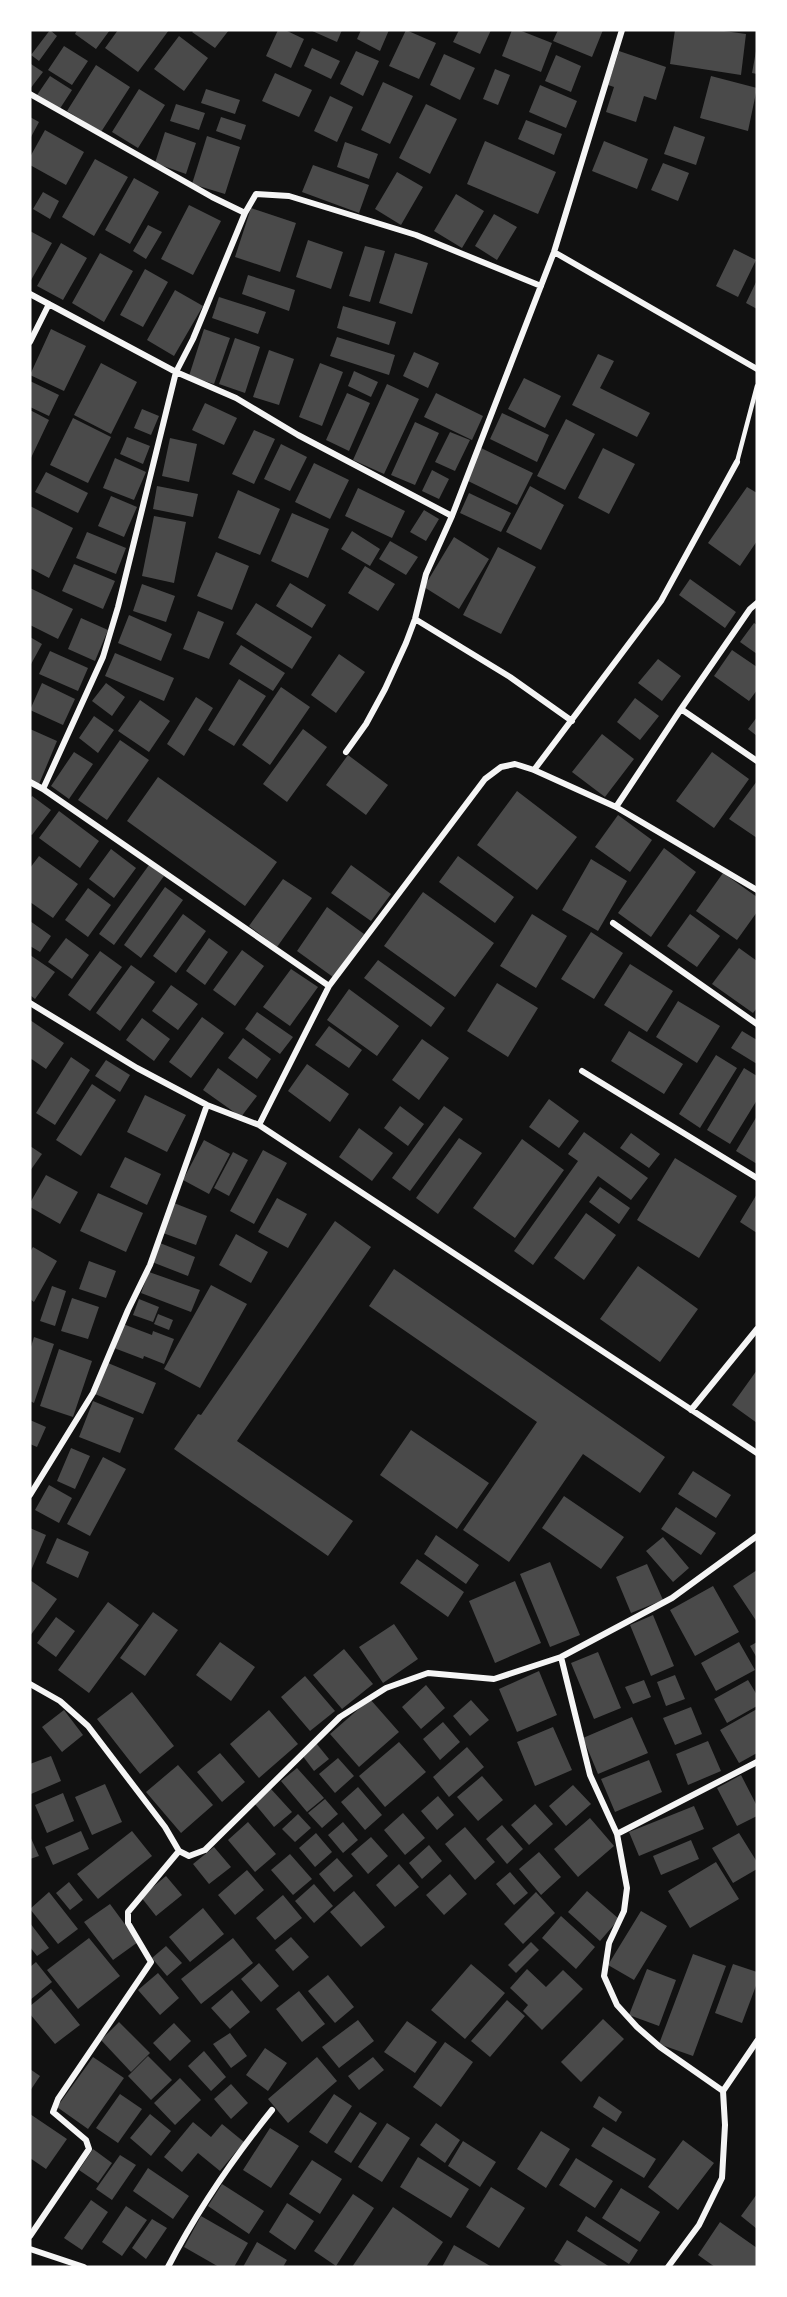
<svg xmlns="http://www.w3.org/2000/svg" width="787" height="2297" viewBox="0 0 787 2297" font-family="Overpass,sans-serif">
	<rect width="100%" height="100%" fill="#111"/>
	<!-- building -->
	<path fill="#4a4a4a" d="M50,30L57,36L39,61L31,55Z
		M77,30H110L96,49L75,34Z
		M118,30H169L138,72L105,48Z
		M194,30H229L215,48L192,32Z
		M278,30H285L304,39L291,68L266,56Z
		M310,30H342L337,42Z
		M361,30H389L380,51L357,39Z
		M406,30L436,43L419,79L389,66Z
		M459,30H491L480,54L453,42Z
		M512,30H519L552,43L541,72L502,56Z
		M558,30H603L592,57L553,41Z
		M675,30H717L746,34L741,75L670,64Z
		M179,36L208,58L184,91L154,69Z
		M64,46L88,61L72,85L48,70Z
		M312,48L340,61L331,79L304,66Z
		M356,51L379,61L363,96L340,84Z
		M619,51L666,67L656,100L644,96L636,122L606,112L614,87L608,85Z
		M756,51H757V74L752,73Z
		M444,54L475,68L460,100L430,85Z
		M556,55L581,66L571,92L545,81Z
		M31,64L43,72L30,89V65Z
		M96,65L130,87L101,132L67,111Z
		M495,69L510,75L498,105L483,99Z
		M275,73L312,90L299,117L262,101Z
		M50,76L72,90L59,110L37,95Z
		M711,76L757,88L748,131L700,118Z
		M383,82L413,96L390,144L361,130Z
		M540,85L577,101L566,128L529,112Z
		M139,89L165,105L138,148L112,132Z
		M206,89L240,100L235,114L201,103Z
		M330,96L353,107L337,142L314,131Z
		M176,104L205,113L199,130L170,121Z
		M426,104L457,119L430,174L399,158Z
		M30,117L39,122L30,139Z
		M221,117L246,125L241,140L216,131Z
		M526,120L562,134L554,155L518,139Z
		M674,126L705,137L696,165L664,154Z
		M45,130L84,152L66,185L30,165V157Z
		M165,132L196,143L186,174L155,163Z
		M207,136L240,147L225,194L192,184Z
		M485,141L556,172L538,214L467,184Z
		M604,141L648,159L637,189L592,171Z
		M345,142L378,154L369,179L337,167Z
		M95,159L128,177L94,236L62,217Z
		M663,163L689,173L678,201L651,190Z
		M313,165L369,185L359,213L302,192Z
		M397,172L423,187L401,225L375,209Z
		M134,178L159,192L130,244L105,230Z
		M43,192L59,201L50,219L33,209Z
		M456,194L484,211L462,248L434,231Z
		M189,205L221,221L193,275L161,259Z
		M251,208L296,223L280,272L235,257Z
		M494,214L517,227L497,260L475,246Z
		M148,225L162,232L146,259L133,251Z
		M30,231L52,243L30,282Z
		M308,240L343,252L331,289L296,277Z
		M61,243L87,258L63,300L37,286Z
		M365,246L385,251L370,302L349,296Z
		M734,249L756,260L738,297L716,286Z
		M100,253L133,271L104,322L72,303Z
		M395,253L428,263L412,314L379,303Z
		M145,269L168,282L143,327L120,315Z
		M248,275L295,290L289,311L242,294Z
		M757,280V309L746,303Z
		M175,290L203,306L174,356L147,340Z
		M219,297L266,312L258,334L212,318Z
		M343,306L396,322L389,345L337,328Z
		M51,329L86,346L64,391L30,375Z
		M204,329L230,338L214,384L189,376Z
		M337,337L395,355L389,375L330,356Z
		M235,338L260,347L245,393L219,384Z
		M269,350L294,359L279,405L253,397Z
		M414,352L439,363L428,388L403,376Z
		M598,354L614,361L600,388L650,413L637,437L572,405Z
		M101,363L137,382L111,434L74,415Z
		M320,363L343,372L322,426L299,417Z
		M354,371L378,382L371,397L348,386Z
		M524,378L561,396L545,428L508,409Z
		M30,381L59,395L49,416L30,407Z
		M387,384L419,399L384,474L353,460Z
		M347,393L370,403L349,451L326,440Z
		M436,393L483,416L472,440L424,417Z
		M205,403L237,418L224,445L192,430Z
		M142,409L159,416L151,435L134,428Z
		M30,410L49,420L30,460Z
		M502,413L549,435L537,462L490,439Z
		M73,418L111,437L88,483L50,465Z
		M566,419L595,434L565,490L537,476Z
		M415,422L439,433L415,485L391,475Z
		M254,430L275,439L254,484L232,474Z
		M450,432L470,440L455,471L435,462Z
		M127,437L150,446L143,464L120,454Z
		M170,438L197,444L189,482L162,476Z
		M281,444L307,457L290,491L264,479Z
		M481,448L533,473L517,505L466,480Z
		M603,448L635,464L609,514L578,498Z
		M115,458L146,472L134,500L103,488Z
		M314,463L349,480L330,519L295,502Z
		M432,470L449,479L439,499L422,491Z
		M46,472L88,493L78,513L35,492Z
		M157,486L198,494L193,517L153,509Z
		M530,486L564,505L541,550L506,532Z
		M747,487L757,493V541L740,566L708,543Z
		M358,488L405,511L392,538L345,516Z
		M238,490L280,509L260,555L218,538Z
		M469,493L511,513L501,532L460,513Z
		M111,496L137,507L124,537L98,526Z
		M30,506L73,528L49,578L30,568Z
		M424,510L439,519L426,541L410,532Z
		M292,513L329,529L308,578L271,561Z
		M154,516L186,522L174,583L142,576Z
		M352,531L380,549L370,566L341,549Z
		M87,532L126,548L116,574L76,558Z
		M454,537L489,559L459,609L424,587Z
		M390,541L418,557L406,575L379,559Z
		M498,547L536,567L501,634L463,615Z
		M216,552L249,566L232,610L197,596Z
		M74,564L115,581L103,609L62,591Z
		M365,566L395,584L378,611L348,593Z
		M690,579L736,612L725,628L679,595Z
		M290,583L326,605L312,628L276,606Z
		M142,584L175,596L166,622L133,611Z
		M30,588L73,609L58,639L30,625Z
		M256,603L312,637L292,669L236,634Z
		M198,611L224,622L209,659L183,649Z
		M129,615L172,634L161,661L118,643Z
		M81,618L108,630L95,661L68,649Z
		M754,623L757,625V654L740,642Z
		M30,637L42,644L30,666Z
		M241,645L285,673L273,691L229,664Z
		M732,650L757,667V690L749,701L714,676Z
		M50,651L88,668L78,691L39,674Z
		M115,653L174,678L164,701L105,676Z
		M339,654L365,672L336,713L311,695Z
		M658,659L681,676L662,701L638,683Z
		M239,679L266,696L234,746L208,730Z
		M42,683L75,699L63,725L30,710Z
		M106,683L125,697L112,716L92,701Z
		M281,687L310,707L270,765L242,745Z
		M196,697L213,708L184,756L167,744Z
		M635,698L659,716L640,740L617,722Z
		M140,700L170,721L149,752L118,731Z
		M94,716L114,730L98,753L79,738Z
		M757,717V736L748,729Z
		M30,729L57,741L39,784L30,780Z
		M303,729L327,747L287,802L263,784Z
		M602,734L634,759L605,797L572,772Z
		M120,740L149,760L107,820L78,800Z
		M74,752L93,764L69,799L51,786Z
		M712,752L749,779L714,828L676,801Z
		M348,755L388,785L366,815L326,785Z
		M158,777L277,862L245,906L127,821Z
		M757,781V838L729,819Z
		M517,791L577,837L537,890L477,845Z
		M32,796L51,810L32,835L30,834V799Z
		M59,811L99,841L80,868L39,838Z
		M618,815L652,840L630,872L595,847Z
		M664,848L696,872L651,937L618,913Z
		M111,849L136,868L114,898L89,879Z
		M39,856L78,884L53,918L30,902V868Z
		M458,856L514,897L495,923L439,882Z
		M591,859L627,881L598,931L562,910Z
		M149,865L164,876L114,945L99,934Z
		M351,865L391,894L371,921L331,893Z
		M723,873L757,897V912L737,940L696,911Z
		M283,879L312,898L277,947L249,926Z
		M165,887L183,900L141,958L124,945Z
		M88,888L111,905L88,937L65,920Z
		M423,892L494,943L455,997L384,946Z
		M327,907L364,934L333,977L297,951Z
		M183,914L206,931L176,973L153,956Z
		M532,914L567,936L536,988L500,966Z
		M690,914L720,936L697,967L667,946Z
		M30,921L51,936L40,952L30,946Z
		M591,932L623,953L594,999L561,979Z
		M66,938L89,955L72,979L48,962Z
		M209,938L228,952L205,985L186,971Z
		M739,948L757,961V1008L753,1013L712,984Z
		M242,950L264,966L235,1006L213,990Z
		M100,951L122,967L90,1011L68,995Z
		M30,955L55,972L35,999L30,995Z
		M378,960L445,1008L431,1027L364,978Z
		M630,964L673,991L647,1032L604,1005Z
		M131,965L155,982L120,1031L96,1013Z
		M291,969L318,987L290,1026L263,1007Z
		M497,983L538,1008L508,1057L467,1031Z
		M171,985L198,1004L178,1030L152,1011Z
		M349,989L399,1026L377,1056L327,1020Z
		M678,1001L720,1026L697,1063L656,1037Z
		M257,1012L293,1037L280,1054L245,1029Z
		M202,1017L224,1033L191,1078L169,1062Z
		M142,1018L170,1039L154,1061L126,1040Z
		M30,1020L64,1043L46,1069L30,1058Z
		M329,1026L362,1050L349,1068L315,1045Z
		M629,1031L683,1064L664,1094L611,1061Z
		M742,1031L757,1040V1064L731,1048Z
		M243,1038L271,1059L257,1079L228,1058Z
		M422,1039L449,1058L419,1100L392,1080Z
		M716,1055L737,1068L700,1128L679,1114Z
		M71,1057L90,1070L55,1125L36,1113Z
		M106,1060L130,1075L120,1092L95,1076Z
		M307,1064L349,1094L330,1122L288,1091Z
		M218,1068L257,1096L241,1117L203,1090Z
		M744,1068L757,1076V1100L730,1144L707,1130Z
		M92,1084L116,1100L81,1156L56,1140Z
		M145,1095L186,1115L167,1152L127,1132Z
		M549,1099L579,1121L559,1148L529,1127Z
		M400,1106L424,1124L408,1146L384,1128Z
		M444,1106L463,1119L410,1191L392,1178Z
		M757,1116V1164L736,1151Z
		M359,1128L393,1153L372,1181L339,1157Z
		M584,1132L648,1178L631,1200L598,1176L533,1265L514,1251L578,1161L568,1154Z
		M631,1133L660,1154L649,1168L620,1148Z
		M459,1138L482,1153L438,1214L416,1198Z
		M522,1139L564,1170L515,1238L473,1208Z
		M204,1140L230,1154L209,1194L183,1180Z
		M30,1146L42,1154L30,1171Z
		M263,1150L287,1163L254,1224L230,1211Z
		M233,1152L248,1160L229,1196L214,1188Z
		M125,1157L161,1174L147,1205L110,1187Z
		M675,1158L737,1196L699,1258L637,1220Z
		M46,1175L78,1192L60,1224L30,1207V1203Z
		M600,1187L630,1208L619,1224L589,1202Z
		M98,1193L143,1213L126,1252L80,1231Z
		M757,1194V1233L740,1222Z
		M277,1198L307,1214L288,1248L258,1232Z
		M174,1203L207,1216L196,1245L163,1233Z
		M586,1213L616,1235L584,1280L554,1258Z
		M335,1221L371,1247L237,1441L353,1521L328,1556L174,1449L198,1414L201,1415Z
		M236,1234L268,1252L251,1283L219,1265Z
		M160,1243L195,1257L188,1276L152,1262Z
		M33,1247L57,1261L34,1302L30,1299V1252Z
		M89,1261L116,1271L106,1298L79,1289Z
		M638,1266L698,1309L660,1362L600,1319Z
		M394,1269L665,1457L640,1493L583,1454L509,1562L463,1530L537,1422L369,1306Z
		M149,1272L200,1290L191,1312L141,1293Z
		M211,1285L247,1304L200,1388L164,1369Z
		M52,1286L66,1291L55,1326L40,1321Z
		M72,1298L99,1307L88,1339L61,1331Z
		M139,1299L159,1307L153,1322L133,1315Z
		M158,1314L173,1320L169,1330L154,1324Z
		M123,1324L152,1335L153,1331L174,1339L164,1364L144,1356L143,1359L114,1348Z
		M34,1337L54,1344L34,1403L30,1401V1350Z
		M59,1349L92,1361L73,1417L40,1406Z
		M108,1363L156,1383L143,1414L95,1394Z
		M757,1370V1423L732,1405Z
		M93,1401L134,1418L120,1453L79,1437Z
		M30,1420L46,1427L37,1447L30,1444Z
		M411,1430L489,1483L457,1529L380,1475Z
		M71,1448L90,1456L75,1489L57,1481Z
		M103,1457L126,1469L90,1536L67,1524Z
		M693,1471L731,1495L716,1518L678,1494Z
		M49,1485L72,1498L59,1523L35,1510Z
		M564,1496L624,1537L601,1569L542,1528Z
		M676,1507L716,1533L701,1555L661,1529Z
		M30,1528L46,1535L30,1573Z
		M436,1535L479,1565L466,1584L424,1554Z
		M663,1537L689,1568L673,1582L646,1551Z
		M57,1538L89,1552L78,1578L46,1563Z
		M417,1559L464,1592L448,1617L400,1583Z
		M550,1562L580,1635L550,1647L520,1574Z
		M647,1564L663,1600L631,1613L616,1577Z
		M757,1570V1622L733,1586Z
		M30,1580L57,1599L30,1636Z
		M515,1581L541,1643L495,1663L469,1601Z
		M713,1586L739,1632L695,1656L670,1610Z
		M108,1602L139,1625L89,1693L58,1670Z
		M153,1612L178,1630L145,1676L120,1658Z
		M653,1615L674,1666L651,1676L630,1625Z
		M56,1617L75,1631L56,1657L37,1643Z
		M394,1624L418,1659L383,1683L359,1647Z
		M220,1642L255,1667L231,1701L196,1675Z
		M739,1642L755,1670L716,1691L701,1663Z
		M757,1642V1658L750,1646Z
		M344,1649L373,1684L342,1709L313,1675Z
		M598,1652L621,1708L594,1719L571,1663Z
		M539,1671L557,1715L517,1732L499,1689Z
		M675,1675L685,1699L666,1706L657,1682Z
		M305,1676L335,1711L310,1731L281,1697Z
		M644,1680L651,1697L633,1704L625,1687Z
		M748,1680L757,1695V1706L727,1723L714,1699Z
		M426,1685L445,1708L421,1729L402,1707Z
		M132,1692L174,1746L140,1774L97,1719Z
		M370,1699L399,1732L359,1767L330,1734Z
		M471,1700L489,1720L470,1736L453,1716Z
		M691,1707L702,1734L675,1745L663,1718Z
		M757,1709V1753L739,1763L720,1730Z
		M64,1710L83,1735L62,1752L42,1727Z
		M269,1710L298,1744L259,1778L230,1744Z
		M632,1717L648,1753L598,1774L583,1738Z
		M443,1722L460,1742L440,1760L423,1739Z
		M553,1727L572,1770L535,1786L517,1742Z
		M708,1741L721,1771L688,1785L676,1754Z
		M399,1742L426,1772L385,1807L359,1776Z
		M316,1743L329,1759L314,1771L302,1755Z
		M467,1747L484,1767L449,1797L433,1777Z
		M220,1753L245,1782L222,1802L197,1772Z
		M51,1756L61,1781L31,1794L30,1764Z
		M338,1758L354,1776L335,1793L319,1774Z
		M649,1760L662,1792L615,1812L601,1779Z
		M178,1765L213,1805L181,1833L146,1792Z
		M297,1768L324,1798L307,1812L281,1781Z
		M741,1775L757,1806V1816L737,1826L717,1788Z
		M482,1776L503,1800L478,1821L457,1797Z
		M105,1784L122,1822L92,1835L75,1797Z
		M573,1785L591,1804L566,1826L549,1806Z
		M358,1787L382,1815L365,1830L341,1802Z
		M271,1789L292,1812L274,1827L255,1804Z
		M63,1793L74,1821L47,1833L35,1805Z
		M438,1796L454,1815L437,1830L421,1811Z
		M325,1799L338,1814L322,1828L308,1813Z
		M535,1804L553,1824L529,1845L511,1825Z
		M694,1806L704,1829L639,1856L629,1832Z
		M403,1813L425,1838L405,1855L384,1830Z
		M298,1814L311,1828L295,1842L282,1829Z
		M590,1818L614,1846L578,1877L554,1849Z
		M248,1822L276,1854L255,1872L228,1840Z
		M343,1822L358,1840L343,1853L328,1835Z
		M502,1825L523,1849L507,1864L486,1839Z
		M465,1827L495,1862L475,1880L445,1844Z
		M81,1831L89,1849L53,1865L45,1847Z
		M132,1831L152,1856L98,1899L77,1874Z
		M316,1833L332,1852L315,1867L299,1848Z
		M739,1833L757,1862V1869L733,1883L712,1848Z
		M30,1836L39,1856L30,1859Z
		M371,1837L388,1856L368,1874L351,1854Z
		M691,1840L699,1859L661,1875L653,1856Z
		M429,1845L442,1861L422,1879L409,1863Z
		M214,1847L231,1867L209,1884L193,1864Z
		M539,1852L561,1877L541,1895L519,1869Z
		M290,1854L312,1879L293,1895L271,1870Z
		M337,1858L353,1876L334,1892L319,1874Z
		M716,1862L739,1899L690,1928L668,1891Z
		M399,1864L419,1887L395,1907L376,1885Z
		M247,1870L264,1890L235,1915L218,1895Z
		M510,1872L528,1893L514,1905L496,1884Z
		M450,1874L467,1894L444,1915L426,1895Z
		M166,1876L182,1895L156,1916L141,1897Z
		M69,1882L83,1900L70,1910L56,1893Z
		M314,1884L333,1906L314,1923L295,1901Z
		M354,1891L385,1927L361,1947L330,1912Z
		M587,1891L619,1919L600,1941L568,1912Z
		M49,1892L78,1929L58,1944L30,1909Z
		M536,1892L555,1913L523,1944L504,1924Z
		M283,1895L302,1918L275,1940L256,1918Z
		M110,1904L138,1942L113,1960L84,1922Z
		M203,1908L224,1934L190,1962L169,1937Z
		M641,1911L667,1926L634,1980L608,1965Z
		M561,1916L595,1947L576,1969L542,1938Z
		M30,1923L49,1948L37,1956L30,1947Z
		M291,1937L309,1957L293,1971L275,1950Z
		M89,1938L120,1976L78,2009L47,1970Z
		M233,1938L253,1963L201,2004L181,1979Z
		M531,1942L539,1950L516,1973L508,1965Z
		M166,1946L182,1963L167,1976L152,1958Z
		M693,1954L726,1966L693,2056L659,2044Z
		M36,1962L52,1982L30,2000V1967Z
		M259,1963L279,1986L261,2002L241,1979Z
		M471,1964L505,1993L465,2039L431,2010Z
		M733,1964L757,1972V1983L742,2023L715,2013Z
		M527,1969L546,1987L563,1970L583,1989L542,2030L523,2011L528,2005L510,1988Z
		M647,1969L676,1980L659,2026L629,2015Z
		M158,1973L179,1998L160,2015L138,1990Z
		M328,1975L354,2007L335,2023L308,1991Z
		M51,1989L80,2025L55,2044L30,2014V2006Z
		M232,1990L250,2012L230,2029L211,2008Z
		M299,1991L325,2024L302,2042L276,2009Z
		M507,2000L525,2016L490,2057L471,2041Z
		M603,2019L624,2039L581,2082L561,2062Z
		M358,2020L374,2041L339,2068L322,2047Z
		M407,2021L437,2042L415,2073L384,2052Z
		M119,2022L150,2053L131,2072L101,2040Z
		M174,2023L191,2041L170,2061L153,2043Z
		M230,2033L247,2056L231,2068L213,2044Z
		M445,2042L473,2062L441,2107L413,2087Z
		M265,2048L287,2063L268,2091L246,2075Z
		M204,2051L226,2077L211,2091L188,2066Z
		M148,2056L172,2080L151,2100L128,2076Z
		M93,2057L124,2078L88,2129L57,2107Z
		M317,2057L337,2081L288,2123L268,2099Z
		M373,2057L384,2070L359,2090L348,2076Z
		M30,2069L40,2076L30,2091Z
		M180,2078L201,2100L175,2125L154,2103Z
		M231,2084L248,2103L231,2119L214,2099Z
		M120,2094L142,2109L118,2143L96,2128Z
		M334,2094L352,2106L327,2144L309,2132Z
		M599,2096L622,2112L616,2122L593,2107Z
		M360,2112L377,2123L351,2163L334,2152Z
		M30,2114L67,2139L46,2169L30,2158Z
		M150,2114L171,2131L151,2156L130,2138Z
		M193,2122L211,2137L222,2124L244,2142L220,2171L198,2153L182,2172L164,2157Z
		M387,2123L410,2138L382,2182L358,2167Z
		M436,2123L460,2140L445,2163L420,2145Z
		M603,2127L656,2159L644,2178L591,2146Z
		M270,2128L299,2146L271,2188L243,2170Z
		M541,2131L570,2149L546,2188L517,2169Z
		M683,2140L714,2163L678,2210L648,2187Z
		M463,2141L496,2162L480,2187L448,2166Z
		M93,2149L112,2163L98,2183L79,2170Z
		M120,2155L136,2165L112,2200L96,2189Z
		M418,2157L469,2189L451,2218L400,2187Z
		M576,2158L613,2181L595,2208L559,2185Z
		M312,2160L342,2179L320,2214L289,2194Z
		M148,2168L189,2196L173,2219L133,2191Z
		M222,2184L264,2211L249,2234L208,2206Z
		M491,2187L525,2208L499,2248L466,2227Z
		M621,2188L660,2212L640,2242L602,2218Z
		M353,2194L374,2208L336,2266L314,2251Z
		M757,2194V2229L741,2216Z
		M91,2200L108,2212L82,2250L64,2238Z
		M287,2203L314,2221L295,2250L269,2232Z
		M126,2206L147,2220L122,2256L102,2242Z
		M393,2207L443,2242L426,2267H352Z
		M201,2216L248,2243L234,2267H219L184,2247Z
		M586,2216L638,2250L629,2264L577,2231Z
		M152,2219L167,2228L146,2259L132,2248Z
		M720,2222L757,2248V2267H715L698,2255Z
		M567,2240L610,2267H564L554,2261Z
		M257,2242L287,2260L283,2267H243Z
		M454,2245L492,2267H442Z"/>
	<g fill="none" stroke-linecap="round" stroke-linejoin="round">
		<!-- service -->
		<path stroke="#f5f5f5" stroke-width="4.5" d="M737,462L757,386"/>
		<!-- minor -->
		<path stroke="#f5f5f5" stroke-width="6" d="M30,94L212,197L245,213
			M554,252L757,369
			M30,294L176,372L236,398L298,435L452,516
			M30,342L49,304
			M757,603L750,609L681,709L757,761
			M415,619L510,677L572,721
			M346,752L366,724L385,689L406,643L415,619L426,574L452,516L554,252L622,30
			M534,770L661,601L737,462
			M30,782L43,789L329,986
			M43,789L103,657L118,607L176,372L193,339L245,213L256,194L289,196L416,235L541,286
			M616,807L681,709
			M613,923L757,1024
			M30,1003L137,1068L207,1105L259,1125L757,1453
			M582,1071L757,1178
			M259,1125L329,986L485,779L501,767L515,764L534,770L616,807L757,890
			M691,1410L757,1329
			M30,1495L93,1393L128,1310L150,1265L207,1105
			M561,1657L590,1775L617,1834L627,1888L624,1911L609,1943L604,1976L617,2005L637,2027L660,2047L723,2091L725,2125L722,2178L699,2225L668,2267
			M30,1684L60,1701L88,1726L165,1827L179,1851L189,1856L205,1850L340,1717L386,1688L428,1673L494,1679L561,1657L672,1598L757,1536
			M617,1834L757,1762
			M723,2091L757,2041
			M30,2236L89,2149L86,2140L53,2112L58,2099L151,1962L128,1923V1912L179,1851
			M30,2249L84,2267
			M168,2267C198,2209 231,2161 272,2110"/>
	</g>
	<!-- border -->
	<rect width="787" height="2297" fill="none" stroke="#ffffff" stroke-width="63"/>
</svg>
